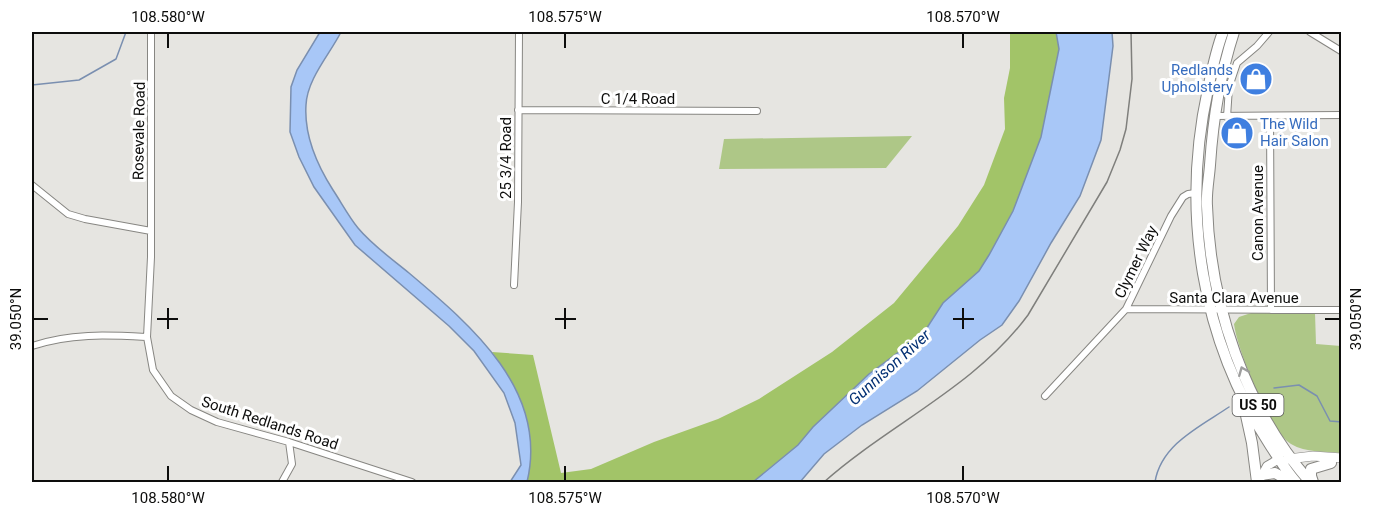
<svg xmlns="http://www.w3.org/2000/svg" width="1373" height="514" viewBox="0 0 1373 514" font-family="Roboto,sans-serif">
	<rect width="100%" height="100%" fill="#e6e5e1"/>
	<!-- green -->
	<path fill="#aec787" d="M912,136L886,168L719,169L724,139Z
		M1254,312L1315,313L1316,344L1341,346V453C1325,451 1306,453 1291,444C1270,432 1237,349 1234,324L1239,317Z"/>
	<!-- forest -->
	<path fill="#a2c468" d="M1010,32H1056L1059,49L1041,137L1013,211L989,255L979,271L943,303L923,334L869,374L813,427L798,445L753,482H527C538,435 520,391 492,352L533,355L561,473L591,469L654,442L718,419L759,399L832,352L894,303L958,226L984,185L1005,129L1004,98L1010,68Z"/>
	<!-- water -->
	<path fill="#a8c7f7" stroke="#7a8fb0" stroke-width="1.5" d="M320,32H341C330,54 307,79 306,105C304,135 317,165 333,190C341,202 349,217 358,228C372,245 392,259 409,273C472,326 549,391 527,482H510L521,465L515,423L504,393L474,351L449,326L355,245L314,187L299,157L290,132L291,87L297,70Z
		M1056,32H1112L1113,46L1101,140L1080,196L1051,243L1019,301L1002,325L980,340L917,391L862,425L824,454L800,482H753L798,445L813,427L869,374L923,334L943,303L979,271L989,255L1013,211L1041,137L1059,49Z"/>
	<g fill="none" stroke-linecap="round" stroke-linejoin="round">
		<!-- stream -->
		<path stroke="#7a8fb0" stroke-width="1.5" d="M32,85L79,80L116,59L126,32
			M1274,388L1299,385L1317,396L1330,421L1342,422
			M1155,482C1161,444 1201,426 1229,407"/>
		<defs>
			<path id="minor" d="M151,32V257L147,337L153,370L171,396L191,410L217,422L289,442L412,482
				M1310,32L1341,51
				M518,110L757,111
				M1214,116L1342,115
				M1270,116L1271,310
				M1227,117L1229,87L1237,63L1257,46L1269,32
				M32,185L68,214L85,219L151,231
				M514,285L518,202L519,32
				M1126,309L1342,310
				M32,346C70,333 107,335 147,337
				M1045,396L1126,309L1171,216L1183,197L1188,194L1196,193
				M282,482L292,464L289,442"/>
			<path id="tertiary" d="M1260,479L1267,466L1279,459"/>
			<path id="secondary" d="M1288,459L1313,456L1342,458"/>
			<path id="trunk" d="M1223,32C1216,50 1212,70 1208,89C1181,212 1201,339 1270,445C1278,457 1286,471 1296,482
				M1234,32C1220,75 1213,119 1210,165C1209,179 1206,193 1207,206C1210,305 1245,408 1310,482
				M1245,411L1252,443L1257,482
				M1261,475L1275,473L1291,482
				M1313,482L1311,476V469L1331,463"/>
		</defs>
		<!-- minor casing -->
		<use href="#minor" stroke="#878682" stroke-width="8"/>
		<!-- tertiary casing -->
		<use href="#tertiary" stroke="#878682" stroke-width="10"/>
		<!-- secondary casing -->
		<use href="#secondary" stroke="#878682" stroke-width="10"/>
		<!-- trunk casing -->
		<use href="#trunk" stroke="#878682" stroke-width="12"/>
		<!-- minor -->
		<use href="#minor" stroke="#fff" stroke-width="6"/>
		<!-- tertiary -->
		<use href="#tertiary" stroke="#fff" stroke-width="8"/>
		<!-- secondary -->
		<use href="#secondary" stroke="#fff" stroke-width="9"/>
		<!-- trunk -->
		<use href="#trunk" stroke="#fff" stroke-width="10"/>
		<!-- rail -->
		<path stroke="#7f7f7c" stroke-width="1.5" d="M824,482C889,424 975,387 1028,315L1107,182L1120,150L1126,129L1132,79L1131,32"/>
	</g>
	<!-- one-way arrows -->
	<defs><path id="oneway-chevron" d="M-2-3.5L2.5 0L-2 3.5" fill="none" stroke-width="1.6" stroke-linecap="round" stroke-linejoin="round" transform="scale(1.5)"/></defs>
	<use stroke="#9e9e9e" href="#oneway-chevron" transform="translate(1243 371) rotate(-112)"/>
	<!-- ticks -->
	<path fill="none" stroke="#0d0d0c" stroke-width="2" d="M168,33V48M565,33V48M963,33V48M168,308V329M565,308V329M963,308V329M33,319H48M157,319H178M555,319H576M953,319H974M1325,319H1340M168,466V481M565,466V481M963,466V481"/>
	<!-- icons -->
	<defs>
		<symbol id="shop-disc" viewBox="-11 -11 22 22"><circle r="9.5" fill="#3f7fe0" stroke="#fff"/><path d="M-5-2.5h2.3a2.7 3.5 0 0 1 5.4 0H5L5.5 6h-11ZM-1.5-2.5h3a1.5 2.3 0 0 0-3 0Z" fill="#fff"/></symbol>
	</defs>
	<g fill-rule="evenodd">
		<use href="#shop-disc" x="1237" y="60" width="38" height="38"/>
		<use href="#shop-disc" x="1218" y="114" width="38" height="38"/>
	</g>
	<g text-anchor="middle" stroke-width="6" stroke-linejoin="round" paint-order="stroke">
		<!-- shield labels -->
		<rect fill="#fff" stroke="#565655" stroke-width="1.5" x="1232.5" y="394" width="51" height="22" rx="4.5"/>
		<g font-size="14" font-weight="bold" fill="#0d0d0c">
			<text x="1258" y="410">US 50</text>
		</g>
		<!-- shop labels -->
		<g font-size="15" fill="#366cbe" stroke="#fff" text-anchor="end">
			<text x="1233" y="75">Redlands<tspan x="1233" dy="17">Upholstery</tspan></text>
			<text x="1260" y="129" text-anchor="start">The Wild<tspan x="1260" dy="17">Hair Salon</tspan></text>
		</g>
		<!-- street labels -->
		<g font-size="15" fill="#0d0d0c" stroke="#fff">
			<text x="638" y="104">C 1/4 Road</text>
			<text transform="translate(139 131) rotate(-89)" y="5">Rosevale Road</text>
			<text transform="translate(506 158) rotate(-90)" y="5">25 3/4 Road</text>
			<text transform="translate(1258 213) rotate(-90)" y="5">Canon Avenue</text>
			<text transform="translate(1136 262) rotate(-64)" y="5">Clymer Way</text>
			<text x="1234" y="303">Santa Clara Avenue</text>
			<text transform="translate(270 423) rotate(18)" y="5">South Redlands Road</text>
		</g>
		<!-- water labels -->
		<g font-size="16" font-style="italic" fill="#043174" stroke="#fff">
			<text transform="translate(889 367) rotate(-42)" y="6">Gunnison River</text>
		</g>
	</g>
	<!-- border -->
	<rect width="1373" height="514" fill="none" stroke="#ffffff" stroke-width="66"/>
	<rect x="33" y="33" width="1307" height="448" fill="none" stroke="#0d0d0c" stroke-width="2"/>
	<g font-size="15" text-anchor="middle" fill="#0d0d0c">
		<text x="168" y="22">108.580°W</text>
		<text x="565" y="22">108.575°W</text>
		<text x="963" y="22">108.570°W</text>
		<text transform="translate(16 319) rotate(-90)" y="5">39.050°N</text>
		<text transform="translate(1356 319) rotate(-90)" y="5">39.050°N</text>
		<text x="168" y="503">108.580°W</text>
		<text x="565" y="503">108.575°W</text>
		<text x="963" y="503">108.570°W</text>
	</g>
</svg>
